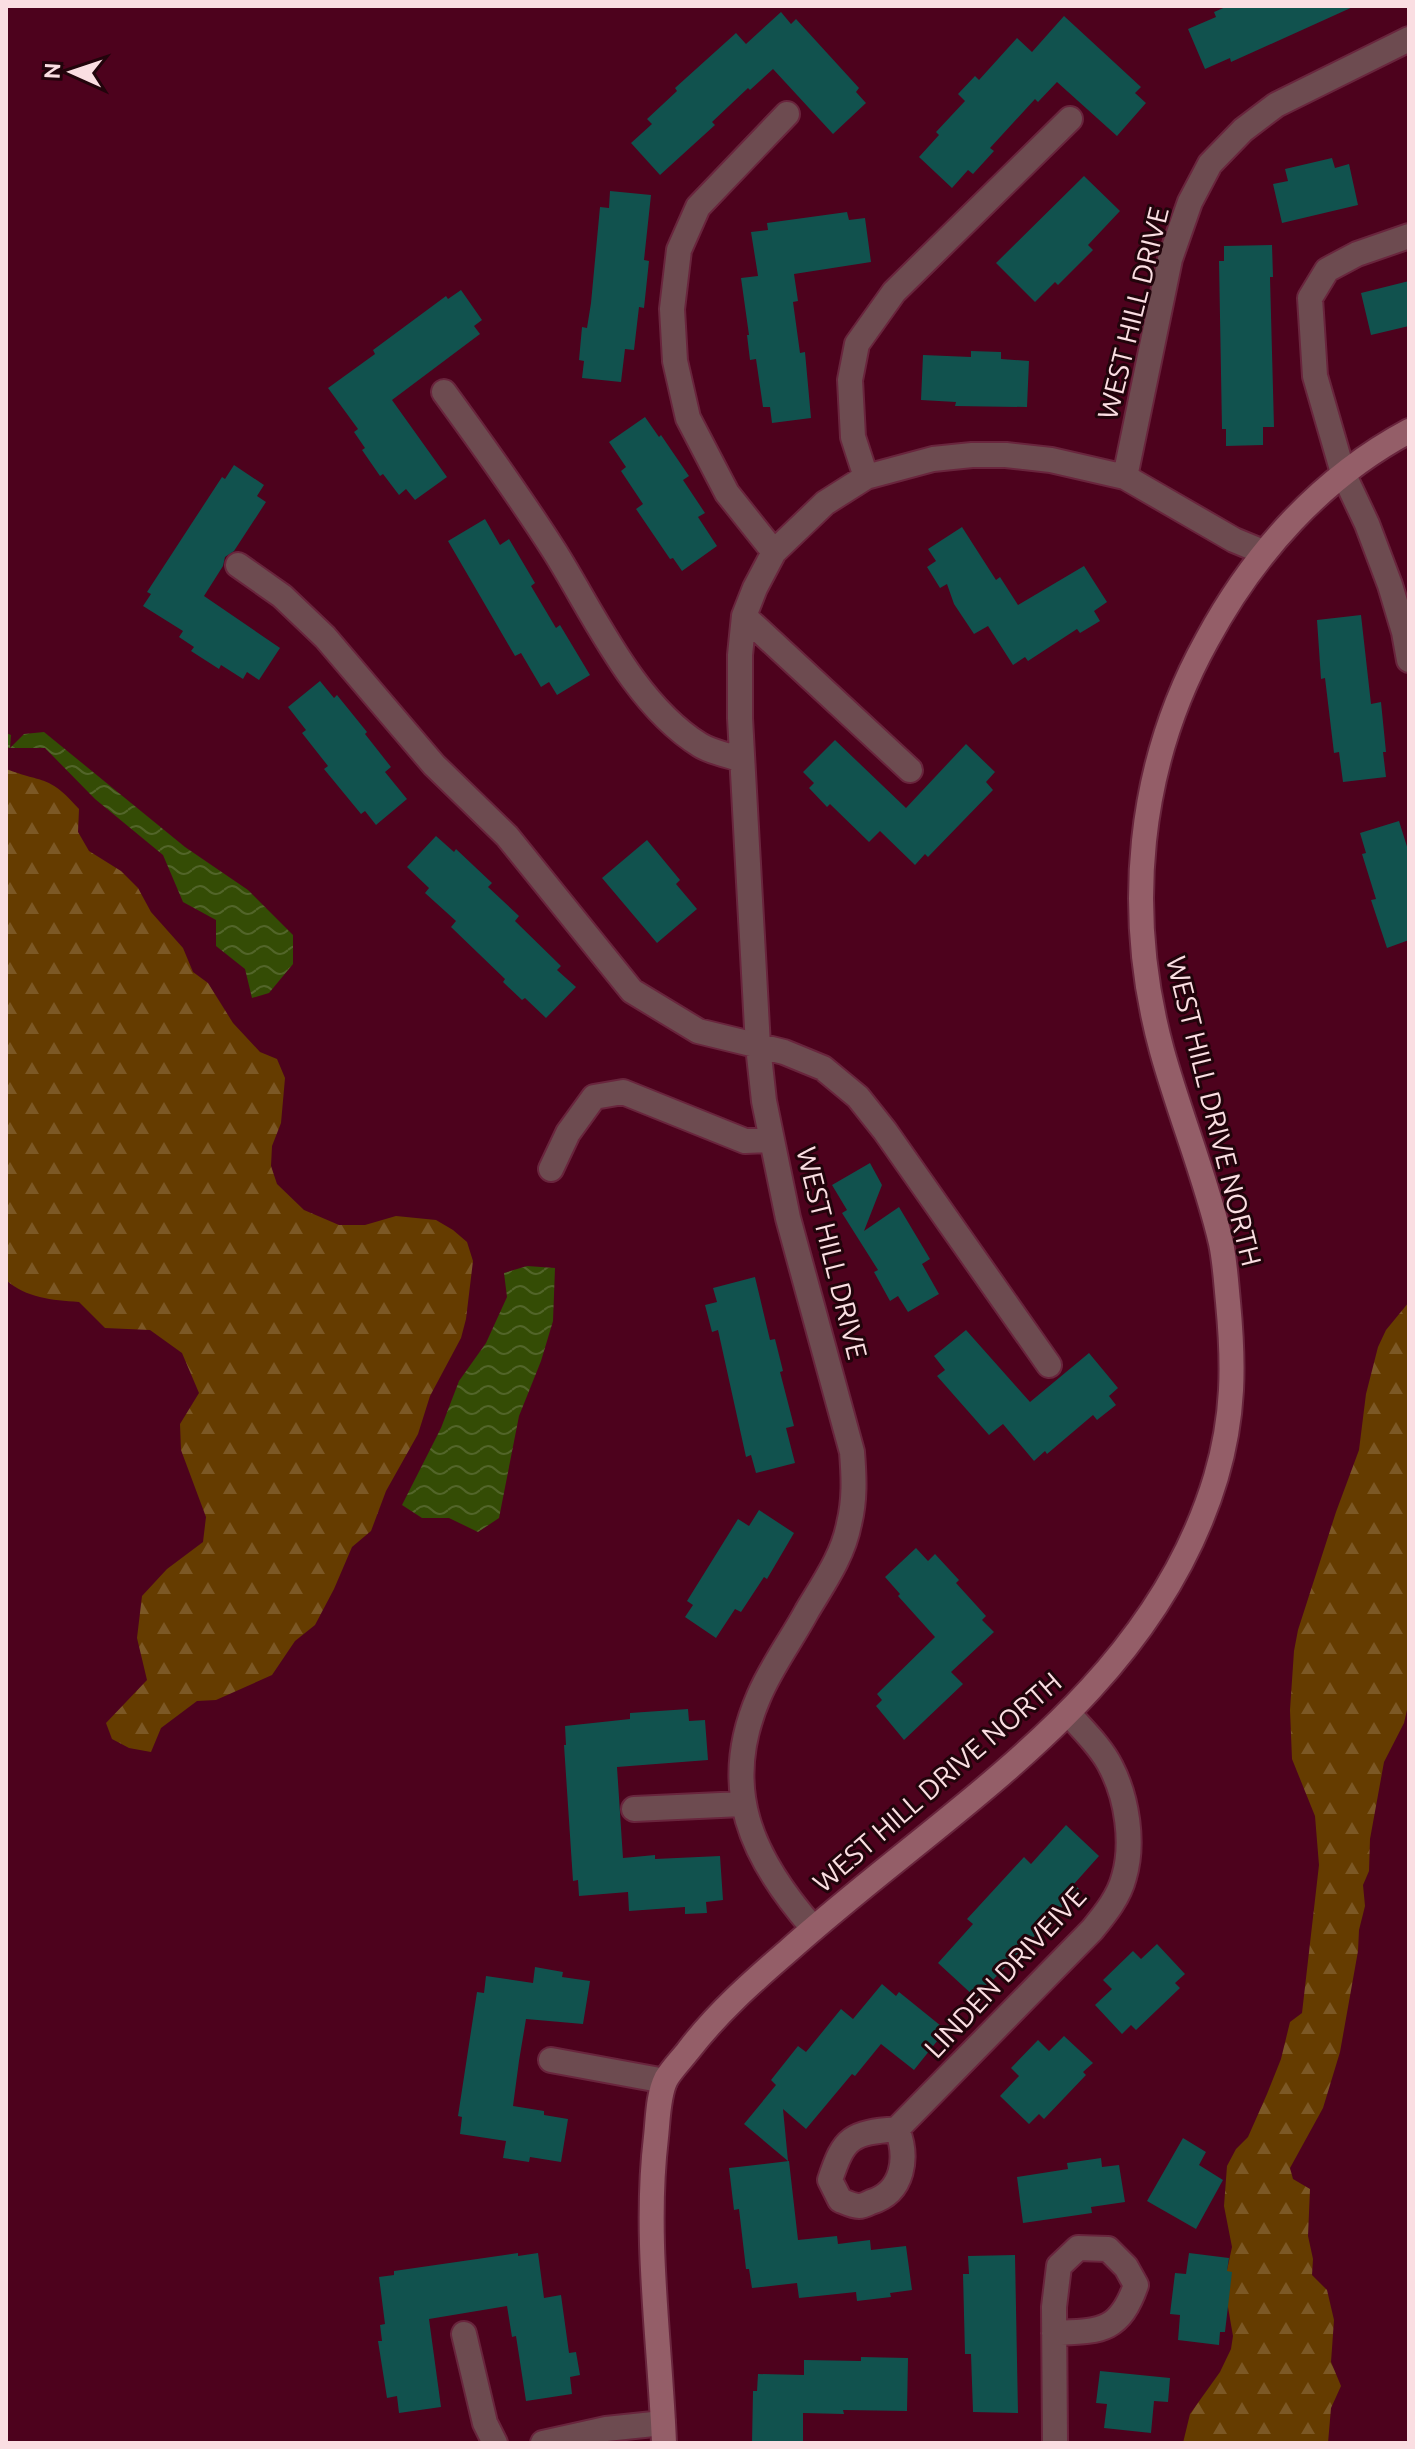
<svg xmlns="http://www.w3.org/2000/svg" width="1415" height="2449" viewBox="0 0 1415 2449" font-family="Ubuntu,sans-serif">
	<defs>
		<pattern id="forest-firs" width="22" height="20" patternUnits="userSpaceOnUse" patternTransform="scale(2)"><rect width="22" height="20" fill="#653c00"/><path d="M5 1l3.5 6h-7zM16 11l3.5 6h-7z" fill="#7c5825"/></pattern>
		<pattern id="water-waves" width="16" height="10" patternUnits="userSpaceOnUse" patternTransform="scale(2)"><rect width="16" height="10" fill="#344c05"/><path d="M0 5q4-4 8 0t8 0" fill="none" stroke="#526529"/></pattern>
	</defs>
	<rect width="100%" height="100%" fill="#4d021d"/>
	<!-- forest -->
	<path fill="url(#forest-firs)" d="M6,769C45,784 48,774 79,809L78,832L89,851L121,871L138,888L151,912L183,948L193,972L208,983L233,1023L260,1052L277,1059L285,1078L281,1123L272,1146L271,1166L277,1184L304,1210L339,1225H365L396,1216L436,1220L453,1230L467,1242L473,1261L466,1319L461,1338L430,1396L418,1434L386,1491L371,1531L352,1547L334,1589L315,1625L295,1641L272,1675L216,1700L197,1701L161,1728L151,1752L129,1748L112,1739L106,1723L147,1680L137,1638L142,1596L167,1569L203,1542L206,1517L181,1450L180,1424L199,1393L182,1353L150,1330L105,1328L79,1302C52,1300 26,1298 6,1280Z
		M1409,1302V1701L1404,1723L1384,1762L1370,1839L1369,1871L1363,1885L1365,1906L1359,1930L1358,1951L1340,2052L1323,2108L1290,2168L1293,2179L1310,2189L1308,2236L1313,2259L1312,2275L1327,2290L1334,2320L1331,2362L1341,2386L1331,2408L1328,2443H1183L1190,2414L1220,2372L1231,2349L1233,2336L1224,2284L1232,2247L1224,2206L1227,2166L1236,2149L1248,2137L1267,2094L1281,2059L1290,2022L1302,2013L1319,1865L1315,1816L1292,1759L1290,1710L1294,1651L1298,1630L1336,1512L1359,1450L1366,1394L1378,1347L1386,1330Z"/>
	<!-- water -->
	<path fill="url(#water-waves)" d="M44,732L185,847L248,890L293,935V964L269,993L252,998L245,969L216,946V920L183,902L163,855L95,799L45,748H6V733L11,735L10,748L24,734Z
		M527,1266L555,1268L553,1321L541,1361L519,1416L499,1518L478,1532L449,1518H422L402,1505L441,1428L459,1381L486,1343L507,1297L504,1273Z"/>
	<!-- building -->
	<path fill="#11524e" d="M1228,6H1355L1231,62L1230,58L1205,69L1188,29L1216,17L1214,12Z
		M781,12L791,24L796,19L859,88L856,92L866,103L833,134L773,69L750,90L748,88L712,122L715,125L660,175L631,143L652,124L647,119L677,91L675,88L736,33L746,44Z
		M1064,16L1141,87L1135,93L1146,103L1117,136L1057,82L1038,102L1035,99L990,148L994,151L973,174L968,170L952,188L919,157L939,135L936,132L965,101L958,94L975,76L979,80L1017,38L1032,52Z
		M1332,158L1335,168L1349,164L1358,205L1282,223L1273,184L1288,181L1285,169Z
		M1084,176L1120,211L1088,245L1093,250L1058,285L1055,282L1035,302L996,263Z
		M610,191L651,195L644,260L649,261L644,308L639,307L634,350L625,349L621,382L582,378L584,361L579,360L582,327L587,328L591,303L600,207L609,208Z
		M847,212L849,220L865,218L871,262L794,274L798,301L793,302L800,353L805,352L811,418L772,423L770,407H763L756,359L750,360L747,335H749L741,278L758,276L751,232L768,230L767,223Z
		M1272,245L1273,277H1270L1274,427H1263V445L1226,446V429H1222L1219,261H1224V246Z
		M1409,281V326L1371,335L1361,293Z
		M461,290L482,320L474,326L480,334L392,400L447,477L415,500L406,489L399,495L383,474L380,476L362,450L365,448L354,432L358,429L328,388L375,354L373,350L446,296L448,299Z
		M971,351L1001,352V359L1029,361L1027,407L955,406L956,402L921,400L923,355L971,357Z
		M645,417L659,437L661,435L689,476L683,480L705,513L698,517L717,546L682,571L673,558L670,559L636,509L643,504L621,471L626,467L609,442Z
		M234,465L264,485L257,496L266,502L234,551L225,557L223,566L204,596L280,648L259,680L247,672L243,679L221,665L219,669L191,651L194,647L179,637L183,631L143,606L151,594L147,592L190,526L222,477L225,479Z
		M485,519L500,545L509,539L535,583L531,586L556,628L560,625L590,675L557,695L549,682L541,687L521,653L515,656L448,541Z
		M962,527L996,580L1000,577L1018,605L1084,566L1107,602L1094,611L1100,621L1080,633L1077,629L1028,661L1025,657L1013,665L988,626L974,634L954,604L947,584L940,588L927,567L936,561L928,549Z
		M1361,615L1371,704L1381,702L1386,752H1383L1386,777L1343,782L1339,752L1334,753L1325,678L1321,679L1317,620Z
		M320,681L334,698L337,695L367,732L365,734L391,767L385,772L407,799L376,825L365,811L361,814L324,769L328,766L302,733L306,730L288,707Z
		M835,740L906,808L966,744L995,772L986,782L993,790L928,857L925,854L915,865L880,831L869,842L830,804L827,807L809,788L814,783L803,772Z
		M1399,821L1409,853V940L1387,948L1371,900L1376,899L1362,854L1366,853L1360,833Z
		M436,836L454,852L456,849L492,883L488,887L519,916L515,921L561,966L557,970L576,987L546,1018L525,998L522,1000L503,982L505,979L451,927L456,921L425,893L429,888L407,867Z
		M647,840L680,880L676,884L697,909L657,943L602,878Z
		M870,1163L882,1185L864,1231L899,1207L930,1259L922,1264L939,1294L908,1312L898,1296L890,1301L874,1272L878,1270L842,1213L847,1210L832,1185Z
		M755,1277L770,1340L775,1339L783,1371L780,1372L794,1426L786,1428L795,1463L756,1473L751,1455L746,1457L718,1330L712,1332L705,1305L717,1302L713,1288Z
		M966,1330L1030,1402L1089,1353L1118,1388L1109,1396L1116,1405L1097,1420L1093,1415L1047,1454L1045,1451L1034,1461L1003,1424L989,1435L937,1376L945,1370L934,1356Z
		M759,1510L794,1533L767,1579L764,1577L741,1612L735,1609L716,1638L685,1617L693,1605L687,1601L738,1519L749,1526Z
		M916,1548L928,1561L935,1554L959,1580L956,1583L986,1616L982,1620L994,1632L951,1672L963,1684L904,1740L876,1706L882,1700L877,1694L935,1637L898,1596L900,1594L885,1577Z
		M688,1709L689,1721L705,1720L708,1760L617,1767L623,1858L655,1855V1859L720,1856L723,1900L706,1902L707,1913L685,1914V1907L629,1911L628,1892L579,1896L578,1880L573,1881L564,1745H566L565,1726L630,1719V1713Z
		M1066,1825L1099,1856L1074,1884L1079,1889L976,1998L938,1963L973,1924L967,1919L1024,1857L1031,1864Z
		M1157,1944L1185,1974L1175,1983L1180,1988L1136,2030L1131,2025L1122,2034L1095,2005L1112,1989L1103,1980L1133,1951L1141,1959Z
		M535,1967L563,1972L562,1977L590,1981L583,2024L526,2019L519,2061L513,2106L544,2111V2115L568,2119L561,2162L530,2157L529,2162L503,2158L506,2141L460,2134L462,2117L458,2116L477,1992L484,1993L486,1976L533,1983Z
		M882,1984L896,1996L899,1992L946,2030L914,2070L881,2044L855,2076L852,2074L806,2129L783,2109L788,2161L744,2124L776,2085L771,2080L798,2046L806,2052L841,2009L853,2019Z
		M1064,2036L1093,2063L1083,2072L1086,2075L1044,2119L1039,2114L1029,2124L1000,2096L1019,2076L1011,2068L1038,2040L1049,2051Z
		M1183,2138L1206,2152L1199,2165L1223,2180L1196,2229L1147,2201Z
		M1101,2158L1102,2167L1119,2165L1125,2202L1091,2207L1092,2213L1023,2223L1017,2177L1068,2169L1067,2163Z
		M789,2161L798,2240L837,2236L838,2244L870,2240L871,2250L906,2246L912,2290L890,2293L891,2297L857,2301L856,2292L799,2298L797,2283L752,2288L749,2269H746L739,2209L734,2210L729,2168Z
		M518,2253V2256L538,2253L544,2298L561,2295L569,2353L576,2352L580,2375L570,2377L572,2394L526,2401L516,2336L512,2337L507,2306L429,2319L441,2407L399,2413L397,2396L387,2398L378,2341H382L380,2325L385,2324L379,2277L394,2275V2271Z
		M1189,2253L1229,2258L1227,2271L1232,2272L1225,2332H1220L1219,2345L1178,2340L1180,2315L1170,2314L1175,2273L1186,2274Z
		M1015,2255L1018,2413L973,2412L971,2354H965L963,2274H969L968,2256Z
		M861,2357L908,2358L907,2411L843,2410L844,2414L803,2413V2443H752L753,2391H757L758,2374L804,2375V2360L861,2361Z
		M1100,2371L1170,2378L1168,2402L1154,2401L1151,2433L1104,2428L1107,2404L1096,2403Z"/>
	<g fill="none" stroke-linecap="round" stroke-linejoin="round">
		<defs>
			<path id="street" d="M1409,236L1357,254L1327,270L1310,298L1315,376L1343,473L1367,524L1390,585L1404,632L1409,660
				M444,392C482,444 520,497 555,552C595,616 634,704 700,745C711,752 727,755 740,759
				M866,477L853,437L850,380L857,344L894,292L1070,119
				M1125,477L1170,259L1190,202L1210,164L1243,130L1276,105L1409,39
				M774,552L727,493L688,418L675,361L672,309L679,250L698,207L787,114
				M238,565L282,596L325,637L434,765L507,836L632,991L698,1031L784,1052L823,1068L858,1097L885,1131L1049,1365
				M744,616L910,770
				M551,1169L568,1133L594,1097L623,1092L745,1141L772,1140
				M634,1809L742,1804
				M813,1928C751,1857 719,1788 759,1696C771,1667 792,1639 807,1611C823,1584 843,1556 849,1524C855,1500 854,1477 852,1452L788,1218L764,1101L758,1046L740,718V655L744,616L755,588L774,552L825,503L866,477L933,459L972,455H1006L1051,460L1125,477L1234,540L1263,552
				M551,2060L665,2081
				M897,2129C908,2157 904,2192 871,2202C867,2204 863,2206 859,2206C853,2206 845,2202 840,2200L830,2180C844,2137 851,2133 897,2129L1092,1930C1105,1914 1119,1897 1124,1877C1134,1843 1127,1798 1111,1767C1102,1748 1083,1730 1069,1714
				M1054,2333C1100,2331 1119,2333 1136,2285L1126,2267L1108,2249L1078,2248L1059,2266L1054,2307L1055,2443
				M464,2334L485,2423L495,2443
				M543,2443L606,2429L663,2423"/>
			<path id="secondary" d="M664,2443C660,2342 644,2238 656,2137C658,2119 658,2095 666,2079C672,2069 681,2060 688,2051C717,2013 752,1982 788,1951C947,1808 1151,1695 1216,1477C1234,1416 1234,1365 1228,1302C1226,1282 1225,1262 1221,1243C1206,1178 1180,1116 1162,1051C1124,913 1137,766 1207,640C1254,553 1321,478 1409,431"/>
		</defs>
		<!-- street casing -->
		<use href="#street" stroke="#69253d" stroke-width="28"/>
		<!-- secondary casing -->
		<use href="#secondary" stroke="#69253d" stroke-width="28"/>
		<!-- street -->
		<use href="#street" stroke="#6d4b50" stroke-width="24"/>
		<!-- secondary -->
		<use href="#secondary" stroke="#945e68" stroke-width="24"/>
	</g>
	<g text-anchor="middle" stroke-width="6" stroke-linejoin="round" paint-order="stroke">
		<!-- street labels -->
		<g font-size="28" fill="#fadee2" stroke="#21040b">
			<text transform="translate(1133 313) rotate(-76)" y="10">WEST HILL DRIVE</text>
			<text transform="translate(1214 1111) rotate(76)" y="10">WEST HILL DRIVE NORTH</text>
			<text transform="translate(832 1253) rotate(76)" y="10">WEST HILL DRIVE</text>
			<text transform="translate(937 1782) rotate(-41)" y="10">WEST HILL DRIVE NORTH</text>
			<text transform="translate(1005 1972) rotate(-47)" y="10">LINDEN DRIVEIVE</text>
		</g>
	</g>
	<!-- border -->
	<rect width="1415" height="2449" fill="none" stroke="#fadee2" stroke-width="16"/>
	<!-- north arrow -->
	<g transform="translate(72 72) rotate(273)" stroke="#21040b" stroke-width="6" paint-order="stroke">
	<path d="M0-6L14 30L0 20L-14 30Z" fill="#fadee2"/>
	<text y="-12" font-size="22" font-weight="bold" text-anchor="middle" fill="#fadee2">N</text>
	</g>
</svg>
